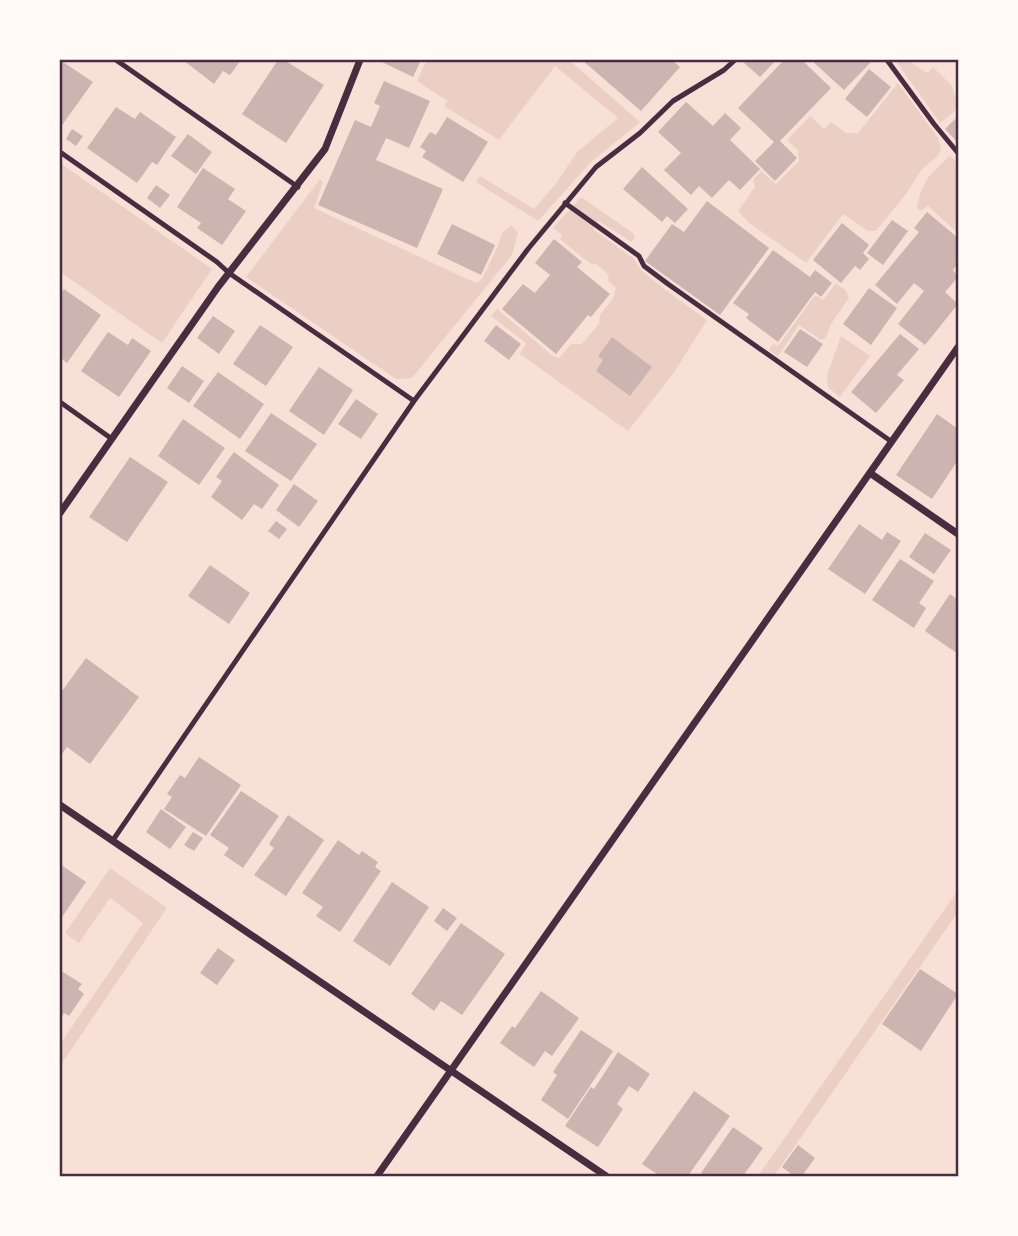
<svg xmlns="http://www.w3.org/2000/svg" width="1018" height="1236" viewBox="0 0 1018 1236" font-family="'PT Sans',sans-serif">
	<rect width="100%" height="100%" fill="#f7e1d7"/>
	<!-- green -->
	<path fill="#ebcfc5" d="M427,60H569L640,122L591,162L538,221L476,182L480,176L534,209L557,182L577,152L618,118L555,66L499,140L444,106L447,101L417,81Z
		M895,60H908L927,73L933,67L952,86L958,104L954,112L940,123Z
		M898,83L938,138L941,148L939,155L922,169L906,194L876,231H868L843,214L806,263L748,222L738,211L755,187L753,180L761,171L776,184L799,161L798,150L787,140L810,116L824,129L831,122L846,133H858Z
		M950,156L958,163V233L928,206L921,211L917,208C922,180 930,174 950,156Z
		M60,163L212,269L162,343L60,272Z
		M320,179L323,183L314,208L476,283L482,279L498,246L502,233L511,225L518,233L512,255L412,378L396,379L246,277Z
		M581,197L633,233L635,238L631,242L599,221L593,229L634,259L641,270L663,288L707,320L673,374L628,431L520,354L526,343L491,316L497,309L553,356L559,358L571,344H582L599,324L600,315L613,298L616,288L609,282L608,274L595,263L592,265L560,239L562,235L553,228Z
		M836,283L846,291L849,298L831,324L825,339L821,340L799,325L778,356L769,350L773,344L778,346L815,295L823,300Z
		M841,336L870,356L840,397L828,387L827,375Z
		M110,868L167,908L60,1066V1044L143,923L110,898L79,943L65,933Z
		M958,890V912L774,1176H758Z"/>
	<!-- building -->
	<path fill="#ccb4b1" d="M60,60L93,82L60,128Z
		M183,60H241L230,75L223,71L214,84Z
		M278,60H284L324,85L286,143L242,114Z
		M383,60H421L413,77L382,62Z
		M582,60H672L680,67L641,111Z
		M747,60H776L760,77L744,63Z
		M784,60H802L831,88L780,141L797,158L775,181L755,161L774,142L738,108Z
		M811,60H869L871,62L844,90Z
		M869,69L891,87L867,117L845,99Z
		M384,81L430,101L409,148L386,138L376,160L443,189L417,248L318,205L355,120L371,127L380,106L374,103Z
		M686,102L713,126L725,113L741,128L730,140L760,169L740,190L729,180L712,198L699,186L691,195L664,170L681,153L658,132Z
		M116,107L135,119L140,112L176,137L157,165L152,162L137,183L87,148Z
		M958,116V143L945,129Z
		M447,117L488,142L463,182L422,157L426,151L420,147L430,132L436,135Z
		M72,129L83,136L76,146L66,139Z
		M188,134L212,152L196,174L171,156Z
		M642,167L688,209L675,223L667,216L662,222L623,189Z
		M203,168L235,189L228,199L246,211L222,245L197,228L201,223L177,207Z
		M156,185L170,195L160,208L147,198Z
		M707,201L769,248L720,315L645,261L672,224L684,232Z
		M927,212L958,238V263L953,270L958,277L945,292L958,304L925,345L898,324L924,291L914,283L897,304L875,285L919,232L914,228Z
		M892,220L908,231L883,265L867,253Z
		M842,223L869,245L863,253L869,259L860,270L855,266L841,283L813,260Z
		M452,224L495,245L481,275L437,254Z
		M554,239L582,262L577,267L610,294L591,317L588,315L556,354L502,309L523,284L535,293L550,275L535,263Z
		M773,250L810,277L815,270L832,283L821,297L815,292L778,342L746,318L749,314L733,303Z
		M869,288L897,308L871,345L843,324Z
		M64,289L101,315L67,363L60,357V295Z
		M213,316L235,331L219,354L197,338Z
		M260,325L293,347L266,386L233,364Z
		M496,325L521,344L509,360L484,341Z
		M800,329L823,344L807,367L784,352Z
		M108,332L128,345L132,338L151,351L119,397L81,371Z
		M900,334L919,349L897,375L904,380L876,413L851,392Z
		M612,337L652,367L630,396L596,371L603,360L598,356Z
		M182,366L204,381L189,403L167,388Z
		M319,367L353,390L324,435L289,411Z
		M218,372L264,404L240,439L193,406Z
		M356,399L378,414L361,439L338,424Z
		M271,413L317,444L291,481L245,451Z
		M937,414L958,429V460L932,499L896,475Z
		M183,419L225,448L199,485L158,456Z
		M234,452L279,485L262,509L254,504L242,520L211,497L222,481L216,477Z
		M130,457L168,482L127,542L89,517Z
		M294,484L318,501L299,527L276,510Z
		M276,521L287,529L279,539L268,531Z
		M859,524L882,540L887,532L901,541L865,594L828,569Z
		M925,533L951,550L934,574L909,557Z
		M900,559L934,581L919,603L926,608L914,628L872,600Z
		M210,565L250,593L229,624L188,596Z
		M950,594L958,600V654L925,631Z
		M86,658L139,697L90,764L67,747L60,757V694Z
		M199,757L241,785L206,836L164,809L172,797L167,794L180,775L185,778Z
		M241,791L279,816L243,868L224,855L229,848L210,835Z
		M161,809L186,827L170,849L146,832Z
		M288,815L324,840L286,896L254,875L274,848L269,844Z
		M193,832L203,838L194,851L184,845Z
		M338,840L359,855L362,851L378,862L375,867L381,871L340,932L316,916L323,907L302,893Z
		M60,864L86,882L60,920Z
		M392,882L429,907L390,966L353,941Z
		M443,908L457,918L447,931L434,921Z
		M461,923L505,954L462,1015L441,1001L434,1011L411,994Z
		M218,948L235,960L217,985L200,973Z
		M920,969L958,994L921,1051L882,1024Z
		M63,972L82,984L78,989L84,994L69,1016L64,1013L60,1020V975Z
		M541,991L579,1018L552,1056L545,1051L534,1067L500,1043L512,1026L515,1028Z
		M581,1030L613,1051L568,1119L541,1100L557,1075L553,1072Z
		M618,1052L650,1074L638,1092L629,1086L617,1104L623,1109L598,1147L565,1126L591,1087L594,1089Z
		M694,1091L730,1116L688,1176H660L642,1164Z
		M733,1127L763,1148L743,1176H706L701,1173Z
		M798,1145L815,1158L802,1176H794L782,1167Z"/>
	<g fill="none" stroke-linecap="round" stroke-linejoin="round">
		<!-- service -->
		<path stroke="#4a2c40" stroke-width="5" d="M116,60L298,187
			M887,60L934,124L958,153
			M60,152L217,262L229,273L414,401
			M565,203L639,256L644,266L668,284L892,442
			M60,402L112,439
			M113,840L414,401L528,249L596,167L640,133L673,101L724,70L735,60"/>
		<!-- minor -->
		<path stroke="#4a2c40" stroke-width="7" d="M870,473L958,534
			M60,513L218,287L325,149L360,60
			M60,805L606,1176
			M377,1176L958,347"/>
	</g>
	<!-- border -->
	<rect width="1018" height="1236" fill="none" stroke="#fffaf5" stroke-width="122"/>
	<rect x="61" y="61" width="896" height="1114" fill="none" stroke="#4a2c40" stroke-width="2.5"/>
</svg>
